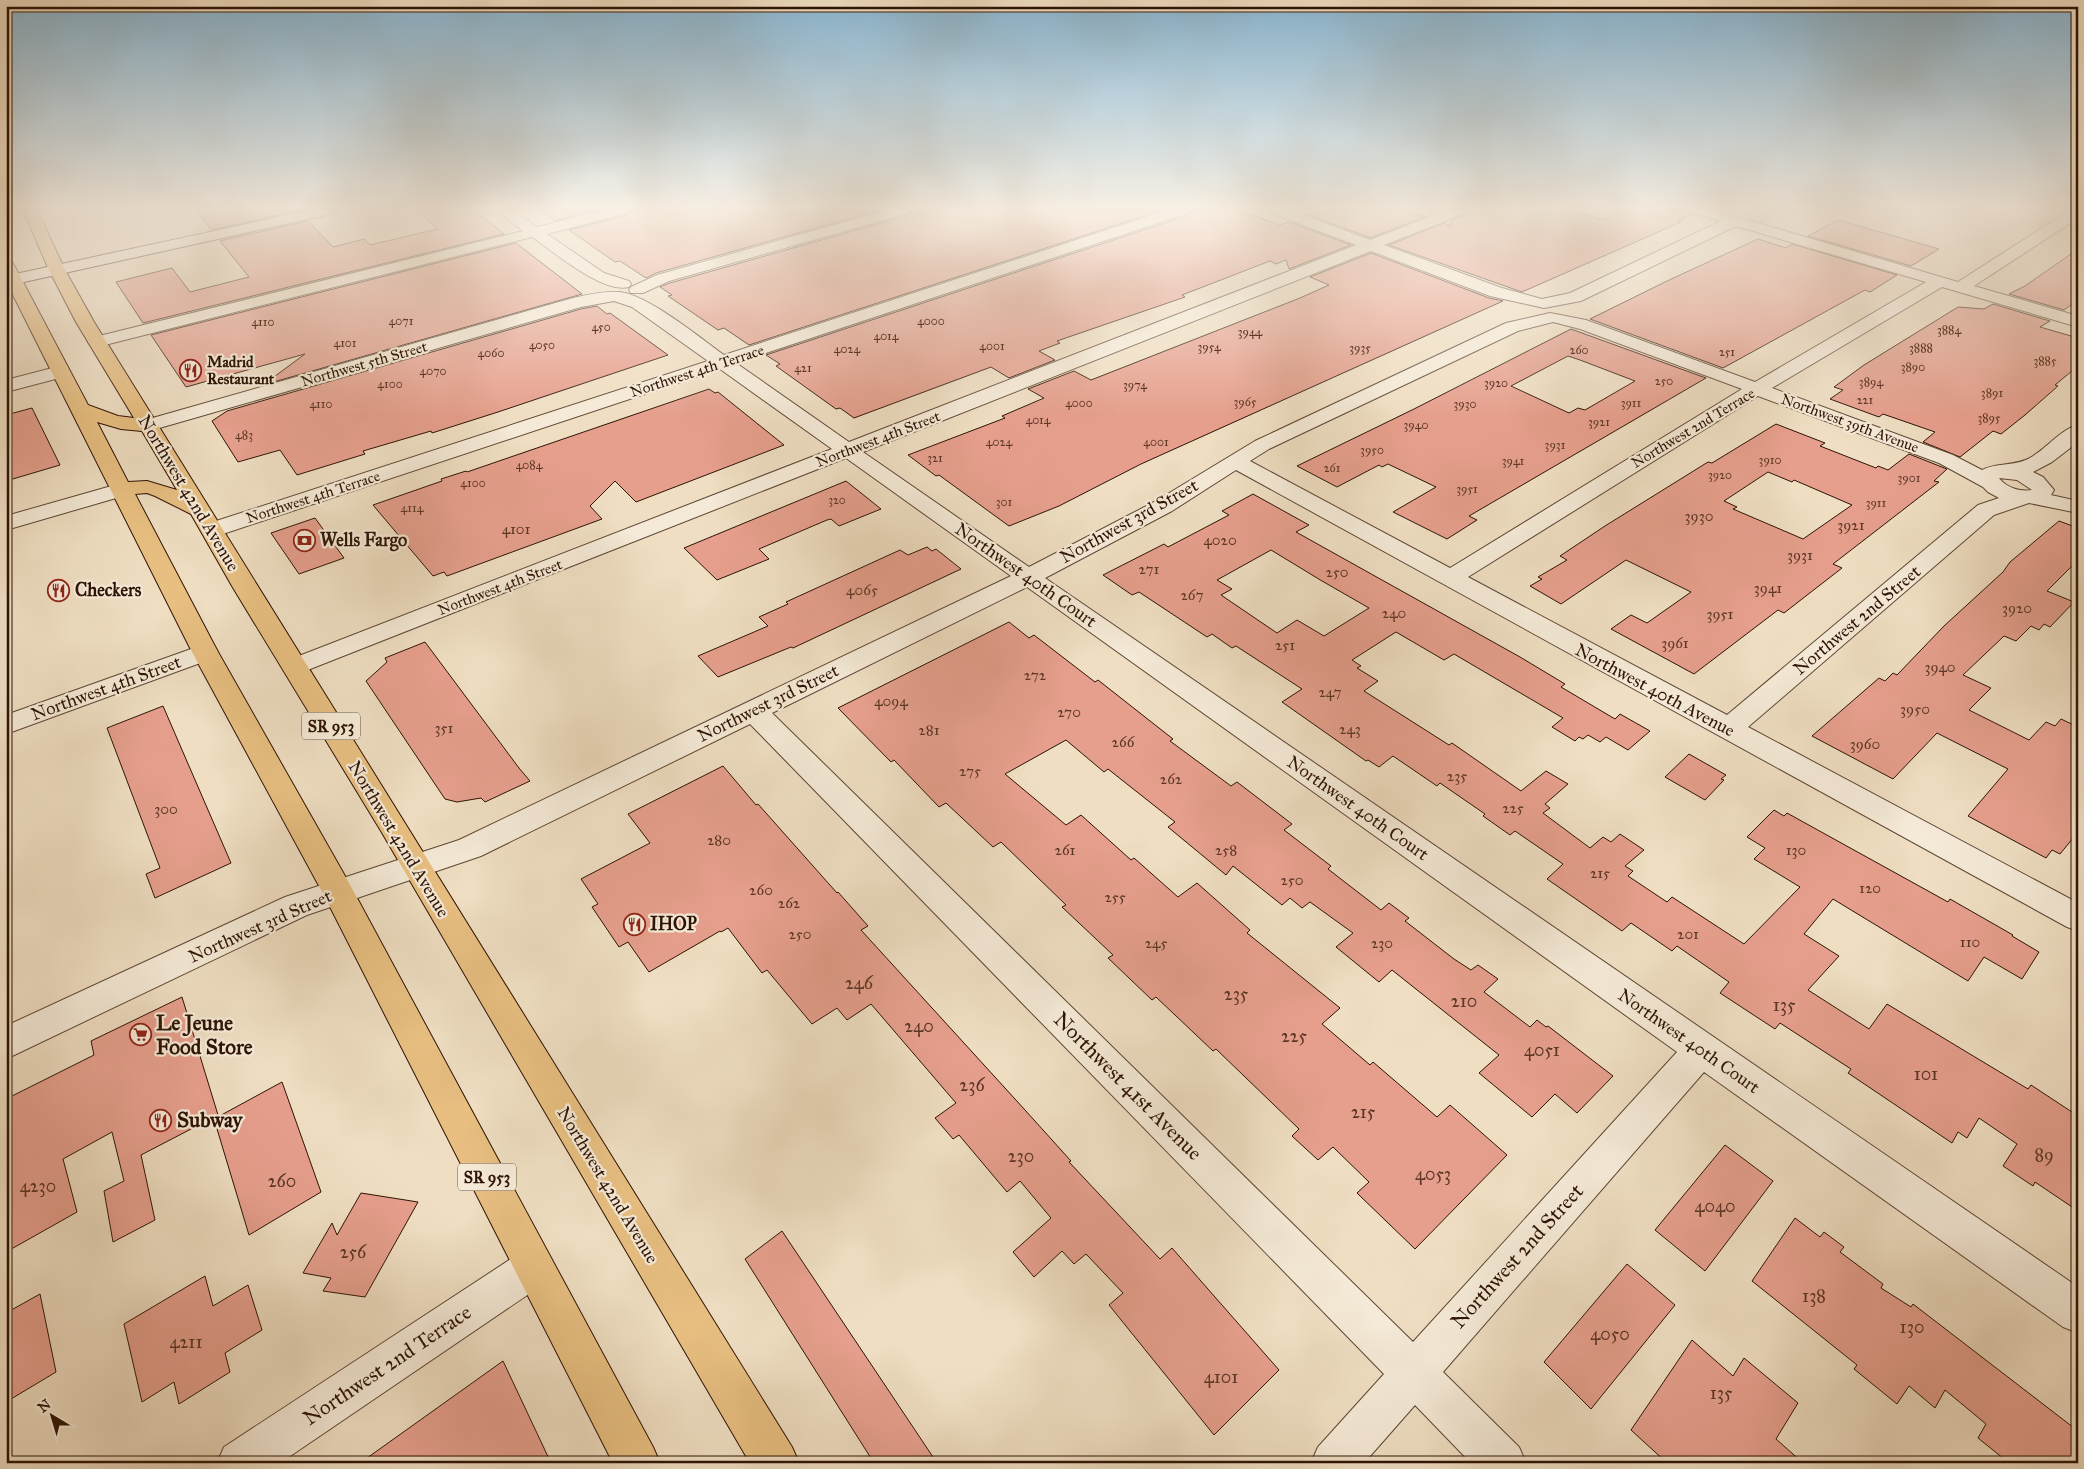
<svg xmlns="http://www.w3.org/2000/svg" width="2084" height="1469" viewBox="0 0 2084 1469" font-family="'IM FELL Great Primer',serif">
	<rect width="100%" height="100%" fill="#efdec2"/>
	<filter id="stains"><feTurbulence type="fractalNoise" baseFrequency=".004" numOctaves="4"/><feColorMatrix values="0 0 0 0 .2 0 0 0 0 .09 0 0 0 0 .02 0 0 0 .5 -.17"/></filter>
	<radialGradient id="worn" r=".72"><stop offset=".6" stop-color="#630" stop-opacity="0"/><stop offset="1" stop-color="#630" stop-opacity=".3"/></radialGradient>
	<!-- building -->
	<path fill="#e69f8d" stroke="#2d1304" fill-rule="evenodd" d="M196,210H297L298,211L211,230Z
		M416,210H474L504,234L143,323L116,282L172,268L190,292L249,277L220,241L308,221L333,247L364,239L370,245L438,229Z
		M540,210H597L555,221Z
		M632,210H880L656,273L646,278L620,261L615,262L569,230L628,215Z
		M912,210H1162L749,345L724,328L718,330L668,296L672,295L660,287L670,283L909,215Z
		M1192,210H1238L1280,225L1289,222L1351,245L1289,269L1286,260L1276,264L1270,261L1182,295L1185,297L1057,341L1060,343L1039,351L1055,360L1009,378L991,367L854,418L840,408L836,409L776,366L780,364L766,355L1189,215Z
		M1324,210H1354L1361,213L1369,210H1406L1425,217L1370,238L1309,215Z
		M1469,210H1571L1603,220L1627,210H1689L1692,214L1678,221L1681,222L1522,292L1389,245L1444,223L1451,226V220L1466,215Z
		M1838,220L1939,249L1911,266L1808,236Z
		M1758,239L1786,248L1792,244L1897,275L1870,292L1865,290L1723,368L1590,319L1667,281Z
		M516,243L582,294L263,385L305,354L186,387L151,335Z
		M2078,249V300L2064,310L2009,294L2025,286Z
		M1371,253L1489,298L1503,301L1141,464L1059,506L1009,526L939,475L936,476L908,455L1005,418L1002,416L1044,398L1028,389L1074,371L1091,380L1300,298L1329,285L1310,277Z
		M1993,304L2050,321L2040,327L2078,338V366L2055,385L2058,386L2025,415L2001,434L1993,431L1960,457L1923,442L1935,432L1883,414L1879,417L1830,399L1843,390L1834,387L1864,365L1958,307L1984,309Z
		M597,306L607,314L610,313L668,355L498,412L432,433L431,431L363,451L365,454L297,475L280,450L238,462L212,421L227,411L581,309Z
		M1571,329L1706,378L1469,516L1477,520L1447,539L1393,512L1436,487L1388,464L1382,467L1379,465L1337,487L1297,466L1414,409ZM1568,356L1580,360L1635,381L1585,410L1578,408L1569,413L1511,386Z
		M709,389L715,393L718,392L784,445L636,502L615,481L590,506L602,519L447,576L444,572L433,576L373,505L442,481L441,479L466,471L467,472Z
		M32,408L60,465L6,481V415Z
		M1776,424L1825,443L1820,446L1876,468L1878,466L1888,470L1909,454L1947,469L1934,481L1939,482L1833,564L1842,568L1784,613L1778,610L1694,674L1611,629L1631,615L1647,623L1691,592L1626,560L1561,604L1530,586L1542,579L1538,577L1567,560L1560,556L1605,526L1708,462L1712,463ZM1768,472L1792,482L1794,480L1852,505L1803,539L1733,509L1737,507L1724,501Z
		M846,481L881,509L839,526L831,519L827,520L759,549L769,559L717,580L684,548Z
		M1253,494L1309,525L1296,532L1520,657L1565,684L1561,687L1615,719L1620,714L1650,731L1628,750L1606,737L1600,742L1588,735L1583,739L1579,737L1575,741L1552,727L1563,718L1454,654L1444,660L1396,632L1352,660L1361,666L1357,668L1378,681L1364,691L1449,745L1452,743L1521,791L1546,771L1568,784L1545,804L1550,808L1543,813L1590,848L1603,837L1611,842L1620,834L1644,850L1625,866L1633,871L1628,876L1667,902L1672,897L1744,944L1800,887L1754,859L1765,848L1747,837L1774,810L1784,816L1787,813L1948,902L1950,899L2013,935L2012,936L2039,952L2022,979L1984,957L1968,981L1833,899L1804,934L1839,956L1808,990L1869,1029L1887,1004L2028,1089L2031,1085L2078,1116V1211L2035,1182L2033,1186L2003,1166L2017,1144L1979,1118L1967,1138L1958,1132L1952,1143L1848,1073L1851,1069L1780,1023L1775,1029L1720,993L1729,982L1677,946L1672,951L1631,923L1622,931L1547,879L1563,864L1515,831L1510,835L1483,816L1485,814L1440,783L1437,786L1393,756L1379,767L1368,760L1366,761L1282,702L1302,689L1236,646L1232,648L1212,634L1207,637L1139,592L1132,595L1103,575L1164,544L1168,547L1229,515L1222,511ZM1271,550L1322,581L1369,608L1324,636L1297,620L1277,633L1221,595L1232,589L1217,580Z
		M315,518L344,558L299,574L271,533Z
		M2059,521L2078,528V560L2047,591L2074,602L2050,627L2044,624L2039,630L2031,626L2016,641L2004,636L1963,675L1991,688L1969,710L2029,740L2046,722L2055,726L2061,719L2078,727V832L2060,854L2052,850L2046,858L1968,816L2008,769L1937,733L1893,779L1812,736L1879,678L1885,681L1893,673L1897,675L1944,626L2003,572L2010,562Z
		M927,547L932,551L936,549L961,569L793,648L791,647L718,677L698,656L768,626L759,617L788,604L786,602L900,550L908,555Z
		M1009,622L1029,638L1034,635L1095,682L1098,680L1173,739L1170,741L1231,786L1237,782L1292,824L1284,830L1331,866L1328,869L1381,910L1389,903L1409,918L1405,921L1454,959L1471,970L1478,965L1498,979L1484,992L1530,1027L1537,1020L1546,1027L1548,1026L1613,1076L1577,1113L1555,1094L1532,1117L1479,1073L1499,1055L1392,970L1379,982L1336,947L1353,933L1310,902L1302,908L1290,898L1282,905L1233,866L1226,875L1168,827L1175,822L1108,769L1104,772L1066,740L1005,774L1066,825L1081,815L1131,860L1134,858L1178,897L1197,883L1250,930L1247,933L1340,1008L1322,1024L1370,1065L1373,1062L1437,1117L1450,1105L1507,1155L1415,1249L1357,1193L1369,1182L1333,1147L1318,1160L1292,1136L1299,1129L1216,1049L1213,1051L1156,997L1152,1000L1108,958L1113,955L1062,907L1066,905L1001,842L993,847L946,803L939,807L894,760L891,762L838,708Z
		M425,642L519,768L530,781L485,802L481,798L457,802L445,799L366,681L387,662L385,658Z
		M163,706L231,863L155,898L146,874L160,868L107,728Z
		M1689,754L1726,775L1721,779L1724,780L1705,800L1665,777Z
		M723,766L756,805L758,804L837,893L838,892L868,926L861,930L1025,1110L1071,1161L1069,1162L1160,1259L1172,1248L1279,1370L1214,1435L1109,1305L1123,1293L1086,1254L1074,1264L1062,1251L1034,1277L1013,1252L1051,1218L1020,1181L1007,1192L959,1135L953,1139L935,1118L956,1103L871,1004L847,1020L837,1008L812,1024L767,970L762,973L728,928L721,932L720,931L649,972L628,942L619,947L592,907L598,904L581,879L650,843L628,814Z
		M182,997L218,1115L141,1155L155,1220L113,1242L104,1191L124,1181L112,1132L63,1159L77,1212L6,1252V1099L94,1055L91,1041Z
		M282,1082L321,1192L249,1235L214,1119Z
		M1725,1145L1773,1181L1705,1271L1655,1230Z
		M361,1193L418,1202L365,1297L323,1291L331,1278L303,1273L332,1223L337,1235Z
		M1795,1218L1820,1237L1824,1232L1844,1247L1840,1252L1883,1284L1881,1288L1911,1307L1913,1304L2078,1431V1463H2009L1978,1438L1986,1424L1945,1390L1935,1408L1909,1386L1897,1404L1854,1369L1857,1365L1752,1281Z
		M782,1231L937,1463H874L745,1259Z
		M1627,1264L1675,1305L1591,1409L1544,1362Z
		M205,1276L213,1306L248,1285L262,1330L225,1353L230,1372L179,1404L174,1382L142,1402L124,1324Z
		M40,1294L56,1372L6,1402V1313Z
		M1692,1340L1733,1376L1744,1358L1798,1403L1776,1439L1803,1463H1667L1631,1430Z
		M503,1361L551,1463H360Z"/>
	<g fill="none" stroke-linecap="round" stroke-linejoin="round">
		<defs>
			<path id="minor" d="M496,210H513L537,227L605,210H630L628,213L547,234L604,273L629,281L631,284L629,287C603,294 554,252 532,237L97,347L91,346L88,342L91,338L523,231Z
				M887,210H910L908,213L669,281L643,293H631L629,290L631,287L657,275Z
				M1168,210H1190L1188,213L736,363L849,442L1356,245L1271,213L1269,210H1290L1370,240L1447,210H1467L1465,213L1384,245L1502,288L1542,299L1570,293L1721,221L1693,213L1691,210H1714L1958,282L2070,210H2078V218L1974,286L2078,316V327L1942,287L1772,388L1953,455L1982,470C1994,463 2014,466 2028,459C2046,450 2059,430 2078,425V442L2052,462L2033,472L2043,477L2054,490L2051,495L2078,501V513L2029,503L1994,515L1748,727L2078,903V931L2067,927L1236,470L1172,511L1045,578L2078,1287V1333L2063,1327L1704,1072L1443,1372L1519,1447L1526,1463H1471L1415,1405L1364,1463H1311L1318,1447L1384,1374L750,724L481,856L307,915L6,1059V1026L285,897L459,840L1011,576L846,458L295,675L286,673L282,667L286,661L832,449L720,369L220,535L212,537L204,535L201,530L204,525L708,361L632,307L614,301L581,307L156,429L149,431L142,429L139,425L142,421L573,298C587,295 604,291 619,292C647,294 700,338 724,355ZM1736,226L1926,282L1755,382L1586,320L1550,313L1506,323L1255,441L1156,501L1029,567L863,452L1371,251L1490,296L1544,308L1581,301ZM1553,322L1580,329L1742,389L1450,568L1250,461L1269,449L1518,331ZM1758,396L1939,463L1983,487L1988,492L1999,498L1978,505L1727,715L1468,577ZM1999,478L2017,480L2032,490C2020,492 2007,488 1999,478ZM1027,587L1677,1052L1413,1342L772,713Z
				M60,366L67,368L69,372L67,376L6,392V380Z
				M122,483L130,484L133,489L130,494L6,530V516Z
				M205,644L214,646L218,652L214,658L6,734V715Z
				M534,1247L548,1253L554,1267L548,1281L280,1463H217L224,1447L520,1253Z"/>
			<path id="secondary" d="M311,210H338L336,213L331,214L6,286V276Z"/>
			<path id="primary" d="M23,210H37L65,270L94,322L792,1447L799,1463H750L381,831L232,586L191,514L155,496L147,493L135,494L218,652L349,883L653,1447L660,1463H613L325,897L192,652L6,281V260L12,262L14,265L88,405L118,416L134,418L76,322L49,270ZM97,422L121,429L142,431L177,490L147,481L128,482Z"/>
		</defs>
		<!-- minor casing -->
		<use href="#minor" stroke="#5e4634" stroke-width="2"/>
		<!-- secondary casing -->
		<use href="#secondary" stroke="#2d1304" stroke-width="2"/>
		<!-- primary casing -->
		<use href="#primary" stroke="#2d1304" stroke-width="2"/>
		<!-- minor -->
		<use href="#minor" fill="#f5ead7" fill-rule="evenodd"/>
		<!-- secondary -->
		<use href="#secondary" fill="#f5ead7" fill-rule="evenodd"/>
		<!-- primary -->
		<use href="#primary" fill="#e8bf81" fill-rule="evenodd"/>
	</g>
	<!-- sky -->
	<linearGradient id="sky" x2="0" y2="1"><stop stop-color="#89b7d4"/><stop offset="0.5" stop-color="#f8f0e4"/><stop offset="1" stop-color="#f8f0e4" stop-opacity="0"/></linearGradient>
	<rect width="2084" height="416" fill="url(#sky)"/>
	<!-- icons -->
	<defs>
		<symbol id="restaurant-ring" viewBox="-11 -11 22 22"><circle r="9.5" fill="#f5ead7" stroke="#8f2418" stroke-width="1.5"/><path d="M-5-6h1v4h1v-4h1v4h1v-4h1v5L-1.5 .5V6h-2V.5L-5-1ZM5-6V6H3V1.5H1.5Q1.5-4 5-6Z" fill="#8f2418"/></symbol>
		<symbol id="bank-ring" viewBox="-11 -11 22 22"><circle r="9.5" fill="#f5ead7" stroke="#8f2418" stroke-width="1.5"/><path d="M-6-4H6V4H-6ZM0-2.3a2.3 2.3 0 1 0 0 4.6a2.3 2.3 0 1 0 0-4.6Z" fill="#8f2418"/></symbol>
		<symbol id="supermarket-ring" viewBox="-11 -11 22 22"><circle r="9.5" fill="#f5ead7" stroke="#8f2418" stroke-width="1.5"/><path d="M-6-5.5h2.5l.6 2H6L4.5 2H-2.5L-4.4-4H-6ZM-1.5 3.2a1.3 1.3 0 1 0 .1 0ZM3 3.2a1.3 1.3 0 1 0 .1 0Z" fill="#8f2418"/></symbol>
	</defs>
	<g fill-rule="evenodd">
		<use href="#restaurant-ring" x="178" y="358" width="25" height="25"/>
		<use href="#bank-ring" x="292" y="528" width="25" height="25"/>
		<use href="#restaurant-ring" x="46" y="578" width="25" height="25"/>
		<use href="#restaurant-ring" x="622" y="912" width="25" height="25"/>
		<use href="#supermarket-ring" x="128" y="1022" width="25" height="25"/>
		<use href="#restaurant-ring" x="148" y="1108" width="25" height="25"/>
	</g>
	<g text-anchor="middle" stroke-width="4.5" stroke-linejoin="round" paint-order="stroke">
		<!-- far-number labels -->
		<g font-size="12" fill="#5b3626">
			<text x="401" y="325">4071</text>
			<text x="931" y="325">4000</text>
			<text x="263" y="326">4110</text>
			<text x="601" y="331">450</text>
			<text x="1949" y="334">3884</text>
			<text x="1250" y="336">3944</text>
			<text x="886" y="340">4014</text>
			<text x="345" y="347">4101</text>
			<text x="542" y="349">4050</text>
			<text x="992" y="350">4001</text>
			<text x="1209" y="351">3954</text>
			<text x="1360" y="352">3935</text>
			<text x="1921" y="352">3888</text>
			<text x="847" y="353">4024</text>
			<text x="1579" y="354">260</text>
			<text x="1727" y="356">251</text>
			<text x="491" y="357">4060</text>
			<text x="2045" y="365">3885</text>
			<text x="1913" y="371">3890</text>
			<text x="803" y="372">421</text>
			<text x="433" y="375">4070</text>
			<text x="1664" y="385">250</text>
			<text x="1871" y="386">3894</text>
			<text x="1496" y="387">3920</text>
			<text x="390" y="388">4100</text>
			<text x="1135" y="389">3974</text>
			<text x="1992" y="397">3891</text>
			<text x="1865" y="404">221</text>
			<text x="1245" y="406">3965</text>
			<text x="1079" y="407">4000</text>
			<text x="1631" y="407">3911</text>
			<text x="321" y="408">4110</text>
			<text x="1465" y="408">3930</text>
			<text x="1989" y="422">3895</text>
			<text x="1038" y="424">4014</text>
			<text x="1599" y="426">3921</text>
			<text x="1416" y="429">3940</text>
			<text x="244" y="439">483</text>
			<text x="999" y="446">4024</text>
			<text x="1156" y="446">4001</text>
			<text x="1555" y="449">3931</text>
			<text x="1372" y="454">3950</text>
			<text x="935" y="462">321</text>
			<text x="1770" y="464">3910</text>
			<text x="1513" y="465">3941</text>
			<text x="529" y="469">4084</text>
			<text x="1332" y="472">261</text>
			<text x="1720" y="479">3920</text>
			<text x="1909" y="482">3901</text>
			<text x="473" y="487">4100</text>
			<text x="1467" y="493">3951</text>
			<text x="837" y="504">320</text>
			<text x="1004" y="506">301</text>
			<text x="1876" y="507">3911</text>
			<text x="412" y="512">4114</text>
		</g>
		<!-- far-poi labels -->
		<g font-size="15" font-weight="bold" fill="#2d1304" stroke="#f5ead7" text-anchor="start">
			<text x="207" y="367">Madrid<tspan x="207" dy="17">Restaurant</tspan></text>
		</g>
		<!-- far-street labels -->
		<g font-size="15" fill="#2d1304" stroke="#f5ead7">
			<text transform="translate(364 364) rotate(-16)" y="5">Northwest 5th Street</text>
			<text transform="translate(697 371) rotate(-18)" y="5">Northwest 4th Terrace</text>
			<text transform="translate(1850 423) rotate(20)" y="5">Northwest 39th Avenue</text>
			<text transform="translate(1693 428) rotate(-31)" y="5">Northwest 2nd Terrace</text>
			<text transform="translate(878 439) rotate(-21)" y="5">Northwest 4th Street</text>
			<text transform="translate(313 497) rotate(-18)" y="5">Northwest 4th Terrace</text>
			<text transform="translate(500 587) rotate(-21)" y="5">Northwest 4th Street</text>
		</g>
		<!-- number labels -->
		<g font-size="15" fill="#5b3626">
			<text x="1699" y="521">3930</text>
			<text x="1851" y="530">3921</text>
			<text x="516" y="534">4101</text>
			<text x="1220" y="545">4020</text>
			<text x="1800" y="560">3931</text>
			<text x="1149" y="574">271</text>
			<text x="1337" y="577">250</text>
			<text x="1768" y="593">3941</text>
			<text x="862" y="595">4065</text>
			<text x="1192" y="600">267</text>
			<text x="2017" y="613">3920</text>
			<text x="1394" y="618">240</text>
			<text x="1720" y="619">3951</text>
			<text x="1675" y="648">3961</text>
			<text x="1285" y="650">251</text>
			<text x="1940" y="672">3940</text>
			<text x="1035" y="680">272</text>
			<text x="1330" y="697">247</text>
			<text x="891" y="706">4094</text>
			<text x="1915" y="714">3950</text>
			<text x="1069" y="717">270</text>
			<text x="444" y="733">351</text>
			<text x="1350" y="734">243</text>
			<text x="929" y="735">281</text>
			<text x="1123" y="747">266</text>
			<text x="1865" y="749">3960</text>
			<text x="970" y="776">275</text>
			<text x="1457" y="781">235</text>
			<text x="1171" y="784">262</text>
			<text x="1513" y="813">225</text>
			<text x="166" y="814">300</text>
			<text x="719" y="845">280</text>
			<text x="1065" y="855">261</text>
			<text x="1226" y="855">258</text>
			<text x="1796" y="855">130</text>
			<text x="1600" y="878">215</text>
			<text x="1292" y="885">250</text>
			<text x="1870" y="893">120</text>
			<text x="761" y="895">260</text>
			<text x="1115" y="902">255</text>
			<text x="789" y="908">262</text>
			<text x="800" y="939">250</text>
			<text x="1688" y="939">201</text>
			<text x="1970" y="947">110</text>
			<text x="1156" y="948">245</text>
			<text x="1382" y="948">230</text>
		</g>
		<!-- shield labels -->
		<g fill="#f5ead7" stroke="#695443" stroke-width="1">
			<rect x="302" y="712.5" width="58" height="27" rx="4"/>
			<rect x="458" y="1163.5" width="58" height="27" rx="4"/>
		</g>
		<g font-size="16" font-weight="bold" fill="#2d1304">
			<text x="331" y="732">SR 953</text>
			<text x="487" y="1183">SR 953</text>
		</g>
		<!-- street labels -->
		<g font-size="18" fill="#2d1304" stroke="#f5ead7">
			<text transform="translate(189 493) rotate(59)" y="6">Northwest 42nd Avenue</text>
			<text transform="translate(1129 521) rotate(-29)" y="6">Northwest 3rd Street</text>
			<text transform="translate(1026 575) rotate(35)" y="6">Northwest 40th Court</text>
			<text transform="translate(1857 620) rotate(-40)" y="6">Northwest 2nd Street</text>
			<text transform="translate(106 688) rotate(-20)" y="6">Northwest 4th Street</text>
			<text transform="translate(1655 690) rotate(28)" y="6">Northwest 40th Avenue</text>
			<text transform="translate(768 703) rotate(-26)" y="6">Northwest 3rd Street</text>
			<text transform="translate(1358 808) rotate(35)" y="6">Northwest 40th Court</text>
			<text transform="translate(399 839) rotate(59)" y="6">Northwest 42nd Avenue</text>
			<text transform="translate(260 926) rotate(-24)" y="6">Northwest 3rd Street</text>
			<text transform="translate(1689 1041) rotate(35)" y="6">Northwest 40th Court</text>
			<text transform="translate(608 1185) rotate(59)" y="6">Northwest 42nd Avenue</text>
		</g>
		<!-- poi labels -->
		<g font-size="18" font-weight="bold" fill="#2d1304" stroke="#f5ead7" text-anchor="start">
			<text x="320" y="546">Wells Fargo</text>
			<text x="75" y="596">Checkers</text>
			<text x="650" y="930">IHOP</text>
		</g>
		<!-- near-number labels -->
		<g font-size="18" fill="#5b3626">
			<text x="859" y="989">246</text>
			<text x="1236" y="1000">235</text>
			<text x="1464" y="1007">210</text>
			<text x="1784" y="1011">135</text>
			<text x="919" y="1032">240</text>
			<text x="1294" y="1042">225</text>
			<text x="1542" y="1056">4051</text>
			<text x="1926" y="1080">101</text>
			<text x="972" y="1091">236</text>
			<text x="1363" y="1118">215</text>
			<text x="2044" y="1161">89</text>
			<text x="1021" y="1162">230</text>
			<text x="1433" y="1180">4053</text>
			<text x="282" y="1187">260</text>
			<text x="38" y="1192">4230</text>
			<text x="1715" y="1212">4040</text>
			<text x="353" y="1258">256</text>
			<text x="1814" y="1302">138</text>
			<text x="1912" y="1333">130</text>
			<text x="1610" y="1340">4050</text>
			<text x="186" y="1348">4211</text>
			<text x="1221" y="1383">4101</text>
			<text x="1721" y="1399">135</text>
		</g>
		<!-- near-poi labels -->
		<g font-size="21" font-weight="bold" fill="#2d1304" stroke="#f5ead7" text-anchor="start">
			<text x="156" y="1030">Le Jeune<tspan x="156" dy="24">Food Store</tspan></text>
			<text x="177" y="1127">Subway</text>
		</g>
		<!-- near-street labels -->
		<g font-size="21" fill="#2d1304" stroke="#f5ead7">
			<text transform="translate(1128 1086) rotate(45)" y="7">Northwest 41st Avenue</text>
			<text transform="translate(1517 1256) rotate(-48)" y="7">Northwest 2nd Street</text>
			<text transform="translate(387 1365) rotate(-34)" y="7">Northwest 2nd Terrace</text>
		</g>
	</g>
	<!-- margin -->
	<rect width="2084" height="1469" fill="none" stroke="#efdec2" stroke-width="25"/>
	<rect x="8" y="8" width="2069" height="1454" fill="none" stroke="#2d1304" stroke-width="2.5"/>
	<rect x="12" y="12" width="2059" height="1444" fill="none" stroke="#2d1304"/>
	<!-- north arrow -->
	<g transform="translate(52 1416) rotate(322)" stroke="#f5ead7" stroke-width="4" paint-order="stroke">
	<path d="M0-4L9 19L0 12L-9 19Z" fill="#2d1304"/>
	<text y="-8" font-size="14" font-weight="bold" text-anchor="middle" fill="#2d1304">N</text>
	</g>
	<rect width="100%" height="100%" filter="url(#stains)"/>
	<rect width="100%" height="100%" fill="url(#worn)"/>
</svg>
